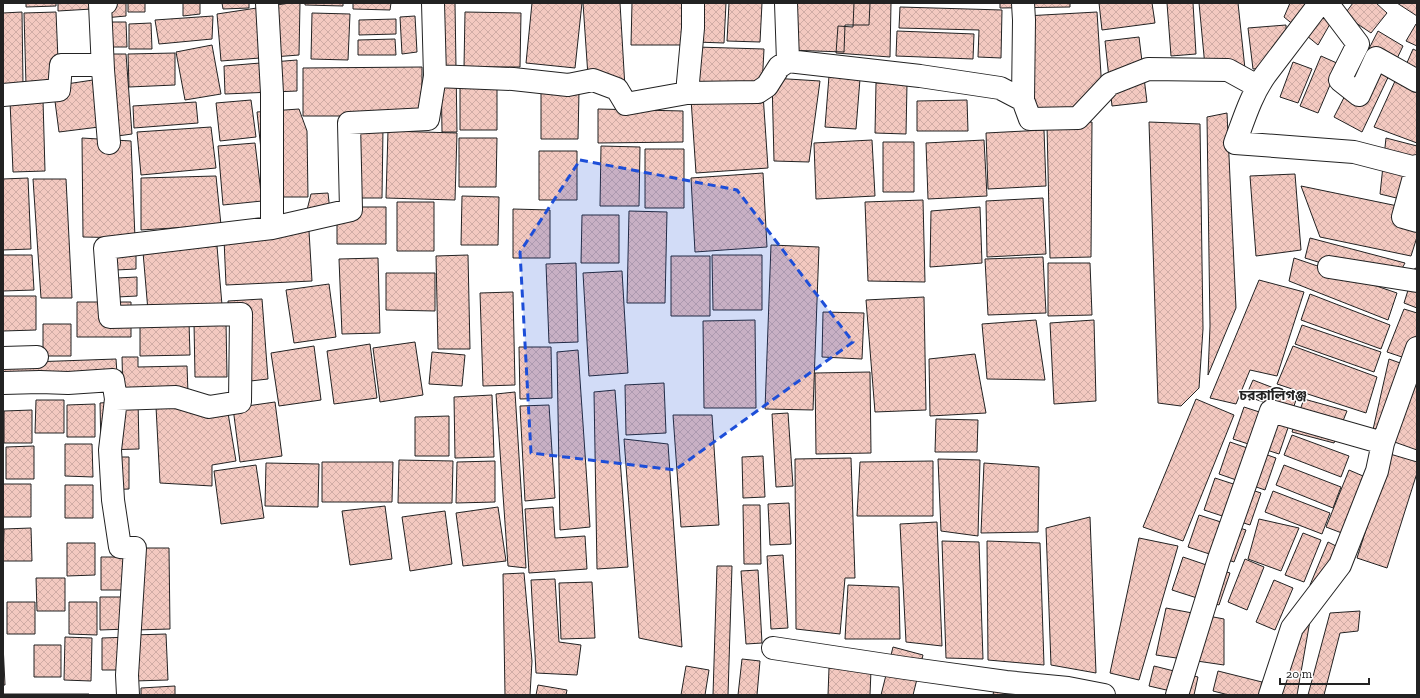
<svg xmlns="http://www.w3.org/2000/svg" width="1420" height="698" viewBox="0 0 1420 698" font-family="'Zilla Slab','Noto Sans Bengali',serif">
	<defs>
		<pattern id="building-cross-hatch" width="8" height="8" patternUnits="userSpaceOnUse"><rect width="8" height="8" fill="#f3c9c0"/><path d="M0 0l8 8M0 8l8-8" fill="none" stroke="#d0aca5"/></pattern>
	</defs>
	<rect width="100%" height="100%" fill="#fff"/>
	<!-- building -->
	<path fill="url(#building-cross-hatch)" stroke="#222" d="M26,3H56V6L26,7Z
		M58,3H92V9L58,11Z
		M103,3H126V16L104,18Z
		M128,3H145V12H128Z
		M183,3H200V14L183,16Z
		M222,3H249V8L223,9Z
		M290,3H300L299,55L221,61L217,14Z
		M305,3H343V6L305,5Z
		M353,3H391L390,10L353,9Z
		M440,3H455L457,132H442Z
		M532,3H582L575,68L526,63Z
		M583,3H620L625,88L589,91Z
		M632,3H684L683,45H631Z
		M698,3H726L724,43L696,42Z
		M729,3H762L760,42L727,41Z
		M790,3H870L869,25H845L844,52L788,50Z
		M854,3H891L890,57L836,53L838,26L853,27Z
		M1000,3H1070V7L1000,8Z
		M1099,3H1152L1155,23L1102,30Z
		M1167,3H1193L1196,54L1171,56Z
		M1199,3H1238L1245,69L1206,77Z
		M1290,3H1342L1318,45L1284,17Z
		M1353,3H1376L1387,13L1371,33L1344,15Z
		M1397,3H1417V16Z
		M900,7L1002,10L1001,58L978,57L979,30L899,28Z
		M22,12L23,85H3V13Z
		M56,12L59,84L26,85L24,13Z
		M465,12L521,13L520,67H464Z
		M1097,12L1103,106L1031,110L1025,16Z
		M312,13L350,14L348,60L311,59Z
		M213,16L212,39L159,44L155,20Z
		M415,16L417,52L402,54L400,17Z
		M396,19V34L359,35V20Z
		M104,22H126L127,47H104Z
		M151,23L152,49H129V24Z
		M1416,24H1417V46L1406,41Z
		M1286,25L1287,65L1253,69L1248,28Z
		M897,31L974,34L973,59L896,56Z
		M1378,31L1403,46L1362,132L1334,117Z
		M1139,37L1147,102L1112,106L1105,41Z
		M395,39L396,55H358V40Z
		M212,45L221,94L185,100L176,52Z
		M696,47L764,49L762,87L695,85Z
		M1413,49L1417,51V70L1406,65Z
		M175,53V85L129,87L128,54Z
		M104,54H126L132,134L110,137Z
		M1321,56L1339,64L1318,113L1300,106Z
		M297,60V91L225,94L224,66Z
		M1293,62L1312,69L1298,103L1280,97Z
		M422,67V116H303V68Z
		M1401,68L1417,74V143L1374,127Z
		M829,76L860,79L856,129L825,127Z
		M772,78L820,81L809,162L774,161Z
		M93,80L99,127L59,132L53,86Z
		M460,81H497V130H460Z
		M876,83L907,84L906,134L875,133Z
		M541,91H579L578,139H541Z
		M763,94L768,168L696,173L691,99Z
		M43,100L45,171L13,172L10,101Z
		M251,100L256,137L220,141L216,103Z
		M967,100L968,131H917V101Z
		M196,102L198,123L134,128L133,106Z
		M299,109L307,131L308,197H266L257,112Z
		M598,109L683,111V142L598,143Z
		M1227,113L1236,308L1208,375L1210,326L1207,117Z
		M1092,122L1091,257L1050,258L1047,125Z
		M1149,122L1200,124L1203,329L1199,388L1181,406L1158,403Z
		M211,127L216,168L141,175L137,132Z
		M356,128H383L382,198H356Z
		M1044,130L1046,186L988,189L986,133Z
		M388,131L457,133L455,200L386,198Z
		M82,138L131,141L135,238L83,237Z
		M459,138H497L496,187H459Z
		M1386,138L1417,146V203L1380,194Z
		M872,140L875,196L816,199L814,143Z
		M984,140L987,196L928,199L926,143Z
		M883,142H914V192H883Z
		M255,143L262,201L223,205L218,146Z
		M601,146L640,147L639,206H600Z
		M645,149H684V208H645Z
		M539,151H577V200H539Z
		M763,173L767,247L695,252L691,178Z
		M1295,174L1301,250L1256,256L1250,176Z
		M216,176L221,225L141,230V178Z
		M28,178L31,249L3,250V179Z
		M33,179H66L72,298H41Z
		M1301,186L1417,210V237L1411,256L1320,237Z
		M328,193L330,211L306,214L311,194Z
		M462,196L499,197L498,245H461Z
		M1043,198L1046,254L987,257L986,201Z
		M923,200L925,282L868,281L865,202Z
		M397,202H434V251H397Z
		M337,207H386V244H337Z
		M980,207L982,263L930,267L931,211Z
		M513,209L550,210V258H513Z
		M629,211L667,212L665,303H627Z
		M582,215H619V263H581Z
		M309,231L312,281L226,285L224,239Z
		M1310,238L1405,263L1393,285L1305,258Z
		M771,245L819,247L813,410L765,409Z
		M217,246L222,305L148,311L143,252Z
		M136,250V269L116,270V251Z
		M3,255H32L34,290L3,291Z
		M468,255L470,349H438L436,256Z
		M712,255H762V310H713Z
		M671,256H710V316H671Z
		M1043,257L1046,313L988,315L985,259Z
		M378,258L380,333L342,334L339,259Z
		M1294,258L1397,293L1388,320L1289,281Z
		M576,263L578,342L549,343L546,264Z
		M1048,263H1090L1092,315L1048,316Z
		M1415,268L1417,269V308L1404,303Z
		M622,271L628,373L589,376L583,273Z
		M386,273H435V311L386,310Z
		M137,277V296L117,297V278Z
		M1259,280L1304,292L1277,376L1250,370L1236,404L1210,398Z
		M329,284L336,337L294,343L286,290Z
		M513,292L515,385L483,386L480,293Z
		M1310,294L1390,325L1381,349L1301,320Z
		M3,296H36V330L3,331Z
		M924,297L926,410L875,412L866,300Z
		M262,299L268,379L233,383L228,301Z
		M77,302H131V337H77Z
		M1404,309L1417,313V362L1387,352Z
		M823,312L864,313L862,359L822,357Z
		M755,320L756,408H704L703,321Z
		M1036,320L1045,380L987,379L982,324Z
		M1094,320L1096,401L1054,404L1050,323Z
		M140,322H189L190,355L140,356Z
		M226,322L227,377H195L194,323Z
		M43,324H71V356H43Z
		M1302,325L1381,352L1374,372L1295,344Z
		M415,342L423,395L380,402L373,348Z
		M370,344L377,398L334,404L327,351Z
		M314,346L321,400L279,406L271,353Z
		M1293,346L1377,377L1366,413L1277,384Z
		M519,347H551L552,398L520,399Z
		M578,350L590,527L560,530L557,352Z
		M432,352L465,355L462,386L429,384Z
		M975,354L986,413L930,416L929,359Z
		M122,357H138V367L187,366L188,393L123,395Z
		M116,359L117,374L3,378V363Z
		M1389,359L1417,369V450L1372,434Z
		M870,372L871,453L816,454L815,373Z
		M1253,380L1297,397L1292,412L1246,396Z
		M664,383L666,433L626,435L625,385Z
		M615,390L628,567L597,569L594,392Z
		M515,392L526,568L508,566L496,394Z
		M492,395L494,457L455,458L454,397Z
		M1196,399L1234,415L1183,541L1143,527Z
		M1304,399L1347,411L1334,443L1292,432Z
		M36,400H64V433H35Z
		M138,400L139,449L101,450L100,403Z
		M275,402L282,456L240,462L233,408Z
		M95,404V437H67V405Z
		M549,405L555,498L525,501L520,406Z
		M156,407L228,413L236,461L212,465V486L160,483Z
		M1244,407L1290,422L1279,454L1233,439Z
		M32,410V443H4V411Z
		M788,413L793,486L776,487L772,414Z
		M673,415H712L719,525L681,527Z
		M449,416V456H415V417Z
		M936,419L978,420L977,452H935Z
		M1292,435L1349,456L1341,477L1284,455Z
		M624,439L668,444L682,647L639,638Z
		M1230,442L1276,458L1265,490L1219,474Z
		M65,444H92L93,477L65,476Z
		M34,446V479H6V447Z
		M1390,454L1417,462V473L1387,568L1357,558Z
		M763,456L765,497L743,498L742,457Z
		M101,457H129V489L101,490Z
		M851,458L855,578H845L840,634L796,629L795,459Z
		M938,459L980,460L978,536L941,531Z
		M399,460L453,461L452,503H398Z
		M495,461V502L456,503L457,462Z
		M933,461V516H857L860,462Z
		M322,462H393L392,502H322Z
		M266,463L319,464L318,507L265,506Z
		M984,463L1039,467L1038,532L981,533Z
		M256,465L264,518L221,524L214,471Z
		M1284,465L1341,487L1333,508L1276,485Z
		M1349,470L1370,479L1347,535L1326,527Z
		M1215,478L1261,493L1250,525L1204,510Z
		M3,484H31V517H3Z
		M65,485H93V518H65Z
		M1273,491L1330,513L1322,534L1265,512Z
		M789,503L791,544L770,545L768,504Z
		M743,505H760L761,564H744Z
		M385,506L392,559L350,565L342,511Z
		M498,507L506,561L463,566L456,513Z
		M553,507L555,538L585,536L587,569L529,573L525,509Z
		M445,511L452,564L410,571L402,517Z
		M1199,515L1246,530L1234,562L1188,547Z
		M1090,517L1096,673L1051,665L1046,528Z
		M1259,519L1299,528L1281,571L1248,559Z
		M937,522L942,646L906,642L900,524Z
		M31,528L32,561H3L4,529Z
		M1303,533L1321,540L1304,582L1285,575Z
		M1139,538L1178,546L1139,680L1110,673Z
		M942,541L979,542L983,659L946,658Z
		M987,541L1040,543L1044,665L988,660Z
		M1328,542L1346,551L1329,592L1310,585Z
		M67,543H95V575L67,576Z
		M135,548H169L170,629L136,630Z
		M783,555L788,628L771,629L767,556Z
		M101,557H129V590H101Z
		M1183,557L1230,573L1219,605L1172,590Z
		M1245,559L1264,567L1247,610L1228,602Z
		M717,566H732L728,695H713Z
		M758,570L762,643L746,644L741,571Z
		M524,573L532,661L530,695H505L503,574Z
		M36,578H65V611H37Z
		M555,579L559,642L581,645L577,675L536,673L531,580Z
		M1274,580L1293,588L1275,630L1256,622Z
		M592,582L595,638L561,639L559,583Z
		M848,585L899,587L900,639H845Z
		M100,597H128V629L100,630Z
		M7,602H35V634H7Z
		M69,602H97V635L69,634Z
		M1166,608L1224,619V665L1156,655Z
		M1360,611L1358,631L1340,633L1324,695H1308L1330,613Z
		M1297,612L1311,615L1297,695H1282Z
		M166,634L168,680L134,681L132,635Z
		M65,637L92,638L91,681L64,680Z
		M131,637V670H102V638Z
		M3,644L5,685H3Z
		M34,645H61V677H34Z
		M893,647L923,655L913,695H881Z
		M742,659L760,661L757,695H738Z
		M686,666L709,670L705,695H681Z
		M1154,666L1198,677L1194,695H1188L1149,686Z
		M829,668L871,670L870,695H828Z
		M1218,671L1262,682L1259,695H1229L1213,691Z
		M538,685L567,690L566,695H536Z
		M175,686V695H141V688Z
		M994,689L1017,695H993Z
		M3,694H89V695H3Z"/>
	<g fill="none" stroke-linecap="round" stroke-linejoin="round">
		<defs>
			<path id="minor" d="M106,3L100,4L103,70L109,143
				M267,3L272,93V228
				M786,3L788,61
				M1023,3L1024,20L1023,100
				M1327,3L1358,44L1340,80L1359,95L1376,58L1417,81
				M1266,74C1251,95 1244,119 1235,143L1354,152L1416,168
				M435,76L513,79L568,85L593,80L617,89L626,104L687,93L693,28V3
				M687,93L758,92L767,86L779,67L788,61L920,76L1000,88L1023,100L1030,119L1078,118L1110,84L1148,69L1228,70L1257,86L1320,3
				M3,95L59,90L61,65H94L103,70
				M1417,166L1403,217L1417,221
				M1329,267L1417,281
				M3,358L37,357
				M3,383L40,382L68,383L113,380L116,399L176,397L209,407L240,402L241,314L110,317L105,248L272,228L351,210L349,123L428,119L435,76L433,3
				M116,399L110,450L113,500L120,547L135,548L127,675L128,695
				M773,648L905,668L1006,682L1068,688L1104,695
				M1177,695L1219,559L1271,411L1383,443
				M1270,695L1292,628L1340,565L1377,471L1383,443L1417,348"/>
		</defs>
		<!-- minor casing -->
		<use href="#minor" stroke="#222" stroke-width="24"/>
		<!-- minor -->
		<use href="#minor" stroke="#fff" stroke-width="22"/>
	</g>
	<!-- marked area -->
	<path fill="#1d4ed8" fill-opacity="0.2" stroke="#1d4ed8" stroke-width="3" stroke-dasharray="8 5" stroke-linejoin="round" d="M580,160L737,190L853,342L675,470L531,453L520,252Z"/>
	<g text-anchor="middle" stroke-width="3" stroke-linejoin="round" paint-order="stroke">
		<!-- quarter labels -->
		<g font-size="14" font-weight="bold" fill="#222" stroke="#fff">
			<text x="1273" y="400">চরকালিগঞ্জ</text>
		</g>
	</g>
	<!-- border -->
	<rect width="1420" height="698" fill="none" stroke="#222222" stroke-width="8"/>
	<!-- scale -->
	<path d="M1280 678v6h89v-6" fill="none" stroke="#222222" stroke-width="2"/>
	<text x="1286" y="678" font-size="12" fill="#222222" stroke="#ffffff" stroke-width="3" paint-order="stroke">20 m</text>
</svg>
